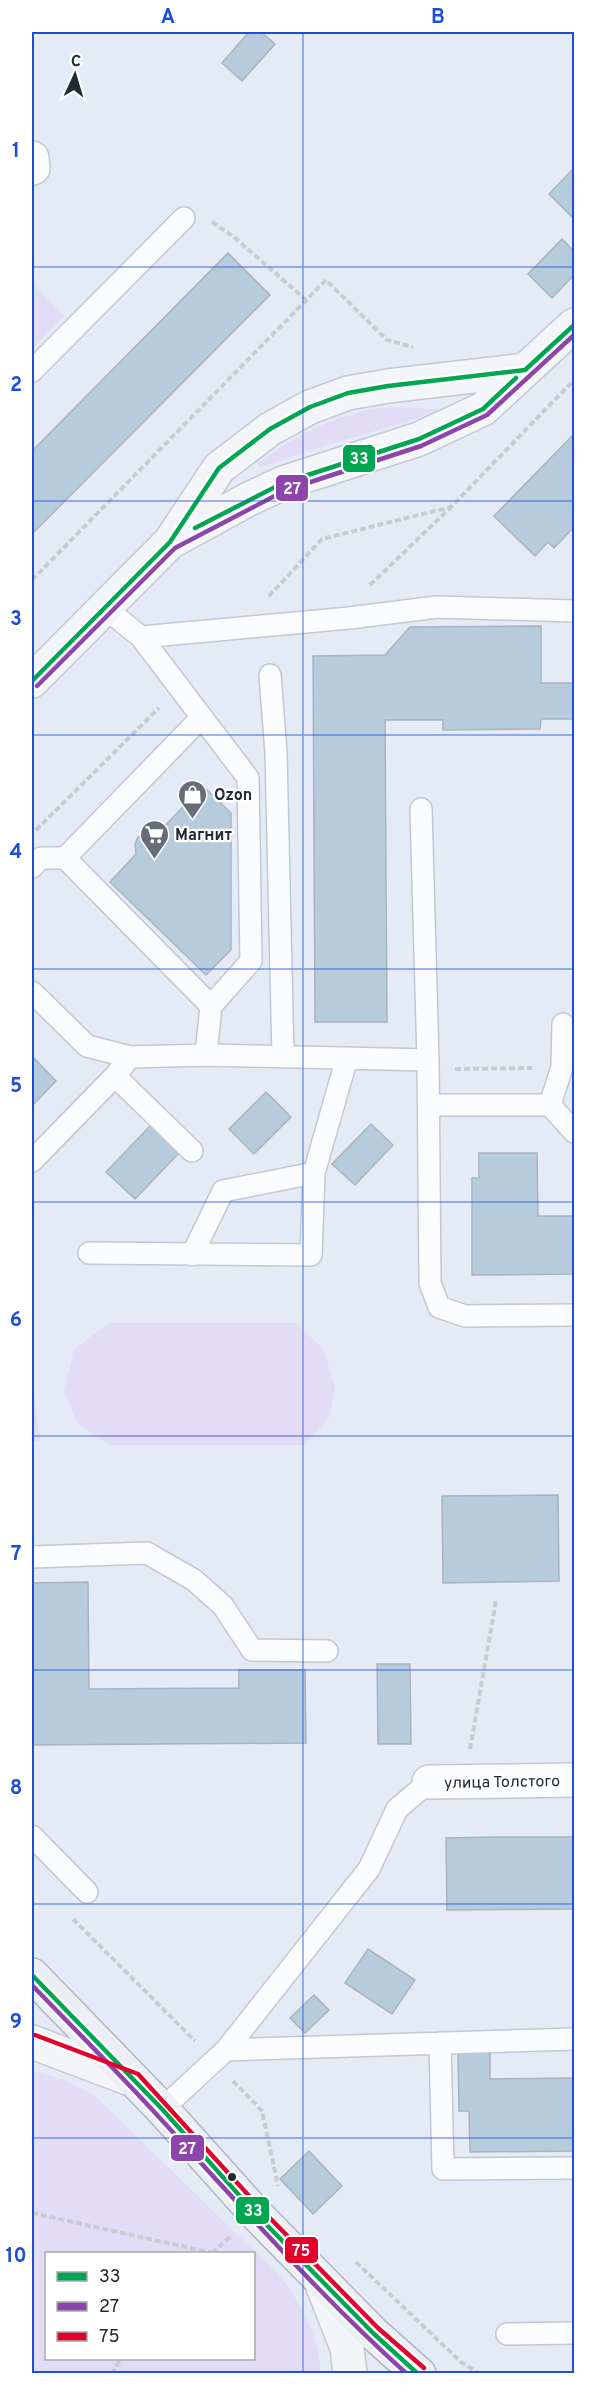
<svg xmlns="http://www.w3.org/2000/svg" width="606" height="2405" viewBox="0 0 606 2405" font-family="Overpass,sans-serif">
	<rect width="100%" height="100%" fill="#e4ebf6"/>
	<!-- green -->
	<path fill="#e2dcf6" fill-rule="evenodd" d="M32,283L64,316L32,349Z
		M389,407L437,409L439,412L307,451L260,468L258,466V463C298,434 339,412 389,407Z
		M109,1323H295L323,1348L335,1387L330,1416L304,1445H109L77,1423L64,1391L74,1349Z
		M32,1377L40,1441L32,1442Z
		M32,2071L65,2080L94,2095L280,2276C303,2306 318,2335 321,2373H32ZM46,2254H254V2358H46Z"/>
	<!-- building -->
	<path fill="#b6ccdc" stroke="#abb3bb" stroke-width="1.5" d="M249,32H261L275,44L242,81L222,63Z
		M574,168V219L549,194Z
		M562,239L574,251V275L552,298L528,274Z
		M228,253L270,295L32,534V451Z
		M574,434V527L554,548L548,542L535,556L494,516Z
		M541,626V683H574V719H541L540,729L443,730V720H385L387,1022H315L313,656L385,655L410,627Z
		M203,786L231,813V950L206,975L110,882L136,854L135,844L138,837L146,833L156,835Z
		M32,1056L56,1081L32,1106Z
		M266,1092L291,1117L254,1154L229,1129Z
		M371,1124L393,1145L355,1185L332,1164Z
		M151,1125L180,1152L135,1199L106,1172Z
		M479,1153H537L538,1216H574V1208V1274L472,1275V1178H479Z
		M558,1495L559,1581L443,1583L442,1496Z
		M88,1582L89,1689L239,1688V1670H305L306,1743L32,1745V1583Z
		M377,1664H410L411,1744H378Z
		M496,1837H574V1909L447,1910L446,1838Z
		M368,1949L415,1980L392,2014L345,1983Z
		M314,1995L329,2010L305,2033L290,2018Z
		M458,2052H490V2079L574,2078V2151L470,2152L469,2111H459Z
		M309,2151L342,2186L313,2214L280,2179Z"/>
	<g fill="none" stroke-linecap="round" stroke-linejoin="round">
		<defs>
			<path id="lane" d="M32,371L184,218
				M104,607L141,637L349,618L437,607L574,611
				M141,637L248,778L251,961L211,1006L65,858L201,718
				M270,675L276,753L283,1057
				M421,809L428,1060L430,1283L439,1307L465,1316L574,1315
				M32,867L41,858H65
				M32,992L87,1046L130,1057L206,1055L428,1060
				M206,1055L211,1006
				M115,1076L192,1151
				M429,1105H550L574,1132
				M550,1105L562,1067L563,1024
				M32,1161L115,1076L130,1057
				M89,1253L311,1255L314,1173L347,1058
				M192,1255L223,1191L314,1173
				M32,1557L147,1553L194,1580L223,1606L252,1650L327,1651
				M32,1836L87,1892
				M440,2043L443,2169L574,2168
				M226,2050L574,2039
				M162,2109L226,2050L369,1869L397,1809L429,1782
				M507,2334L574,2333"/>
			<path id="street" d="M32,158L33,168
				M429,1782L574,1780"/>
			<path id="secondary" d="M174,540L247,500L283,483L419,439L483,409L574,325
				M32,681L170,542L219,468L270,429L310,407L348,393L388,386L525,370
				M32,2042L133,2080
				M320,2279L347,2348L350,2374"/>
			<path id="primary" d="M32,1975L162,2109L256,2214L373,2333L419,2374"/>
		</defs>
		<!-- lane casing -->
		<use href="#lane" stroke="#c2c8d2" stroke-width="24"/>
		<!-- street casing -->
		<use href="#street" stroke="#c2c8d2" stroke-width="36"/>
		<!-- secondary casing -->
		<use href="#secondary" stroke="#c2c8d2" stroke-width="36"/>
		<!-- primary casing -->
		<use href="#primary" stroke="#b1b5c3" stroke-width="36"/>
		<!-- path -->
		<path stroke="#cacbd0" stroke-width="4" stroke-dasharray="6 3" stroke-linecap="butt" d="M212,222L234,237L306,300
			M32,580L326,280L387,340L413,347
			M370,585L451,507
			M269,596L322,539L451,507L574,380
			M36,830L159,708
			M455,1069L532,1068
			M470,1749L496,1601
			M73,1919L195,2041
			M233,2081L262,2111L278,2186
			M32,2213L213,2253
			M212,2253L231,2236
			M356,2262L461,2362L480,2374
			M112,2374L121,2358"/>
		<!-- lane -->
		<use href="#lane" stroke="#fbfcfe" stroke-width="21"/>
		<!-- street -->
		<use href="#street" stroke="#fbfcfe" stroke-width="33"/>
		<!-- secondary -->
		<use href="#secondary" stroke="#f4f5f9" stroke-width="33"/>
		<!-- primary -->
		<use href="#primary" stroke="#edeef4" stroke-width="33"/>
		<defs>
			<path id="bus-1" d="M195,528L283,483L419,439L483,409L516,378
				M32,681L170,542L219,468L270,429L310,407L348,393L388,386L525,370L574,325
				M32,1975L162,2109L256,2214L373,2333L418,2374"/>
			<path id="bus-2" d="M37,686L175,548L286,490L421,446L487,415L574,335
				M32,1985C74,2029 117,2071 158,2116C239,2204 318,2294 407,2374"/>
			<path id="bus-3" d="M35,2035L138,2074L261,2209L378,2328L424,2368"/>
		</defs>
		<!-- bus-1 casing -->
		<use href="#bus-1" stroke="#fff" stroke-width="9"/>
		<!-- bus-2 casing -->
		<use href="#bus-2" stroke="#fff" stroke-width="9"/>
		<!-- bus-3 casing -->
		<use href="#bus-3" stroke="#fff" stroke-width="9"/>
		<!-- bus-1 -->
		<use href="#bus-1" stroke="#00a651" stroke-width="4.5"/>
		<!-- bus-2 -->
		<use href="#bus-2" stroke="#8e44ad" stroke-width="4.5"/>
		<!-- bus-3 -->
		<use href="#bus-3" stroke="#e4002b" stroke-width="4.5"/>
	</g>
	<!-- grid -->
	<path fill="none" stroke="#1d4ed8" stroke-width="1.5" stroke-opacity="0.55" d="M303,32V2374M32,267H574M32,501H574M32,735H574M32,969H574M32,1202H574M32,1436H574M32,1670H574M32,1904H574M32,2138H574"/>
	<!-- icons -->
	<defs>
		<symbol id="shop-pin" viewBox="-11 -11 22 30"><path d="M0 17L-7.5 6A9.5 9.5 0 1 1 7.5 6Z" fill="#676d77" stroke="#fff"/><path d="M-5-2.5h2.3a2.7 3.5 0 0 1 5.4 0H5L5.5 6h-11ZM-1.5-2.5h3a1.5 2.3 0 0 0-3 0Z" fill="#fff"/></symbol>
		<symbol id="supermarket-pin" viewBox="-11 -11 22 30"><path d="M0 17L-7.5 6A9.5 9.5 0 1 1 7.5 6Z" fill="#676d77" stroke="#fff"/><path d="M-6-5.5h2.5l.6 2H6L4.5 2H-2.5L-4.4-4H-6ZM-1.5 3.2a1.3 1.3 0 1 0 .1 0ZM3 3.2a1.3 1.3 0 1 0 .1 0Z" fill="#fff"/></symbol>
	</defs>
	<g fill-rule="evenodd">
		<use href="#shop-pin" x="176" y="778" width="33" height="45"/>
		<use href="#supermarket-pin" x="138" y="818" width="33" height="45"/>
	</g>
	<!-- markers -->
	<circle fill="#232933" stroke="#fff" stroke-width="2" cx="232" cy="2177" r="5"/>
	<g text-anchor="middle" stroke-width="4.5" stroke-linejoin="round" paint-order="stroke">
		<!-- poi labels -->
		<g font-size="16" font-weight="bold" fill="#232933" stroke="#fff" text-anchor="start">
			<text x="214" y="800">Ozon</text>
			<text x="175" y="840">Магнит</text>
		</g>
		<!-- street labels -->
		<g font-size="16" fill="#232933" stroke="#fff">
			<text transform="translate(502 1781) rotate(-1)" y="6">улица Толстого</text>
		</g>
	</g>
	<g stroke="#fff" stroke-width="2">
		<rect x="342" y="444" width="34" height="29" rx="6" fill="#00a651"/>
		<rect x="275" y="474" width="34" height="28" rx="6" fill="#8e44ad"/>
		<rect x="170" y="2134" width="35" height="28" rx="6" fill="#8e44ad"/>
		<rect x="235" y="2196" width="35" height="29" rx="6" fill="#00a651"/>
		<rect x="284" y="2236" width="35" height="28" rx="6" fill="#e4002b"/>
	</g>
	<g font-size="16" text-anchor="middle" font-weight="bold" fill="#fff">
		<text x="359" y="464">33</text>
		<text x="292" y="494">27</text>
		<text x="187" y="2154">27</text>
		<text x="253" y="2216">33</text>
		<text x="301" y="2256">75</text>
	</g>
	<!-- border -->
	<rect width="606" height="2405" fill="none" stroke="#ffffff" stroke-width="66"/>
	<!-- legend -->
	<rect x="45" y="2252" width="210" height="108" fill="#ffffff" stroke="#a7a9ad" stroke-width="1.5"/>
	<rect x="57" y="2272" width="30" height="9" fill="#00a651" stroke="#a7a9ad" stroke-width="1.5"/>
	<text x="99" y="2282" font-size="18" fill="#232933">33</text>
	<rect x="57" y="2302" width="30" height="9" fill="#8e44ad" stroke="#a7a9ad" stroke-width="1.5"/>
	<text x="99" y="2312" font-size="18" fill="#232933">27</text>
	<rect x="57" y="2332" width="30" height="9" fill="#e4002b" stroke="#a7a9ad" stroke-width="1.5"/>
	<text x="99" y="2342" font-size="18" fill="#232933">75</text>
	<!-- north arrow -->
	<g transform="translate(75 75) rotate(4)" stroke="#ffffff" stroke-width="4.5" paint-order="stroke">
	<path d="M0-4.5L10 22L0 15L-10 22Z" fill="#232933"/>
	<text y="-9" font-size="16" font-weight="bold" text-anchor="middle" fill="#232933">С</text>
	</g>
	<rect x="33" y="33" width="540" height="2339" fill="none" stroke="#1d4ed8" stroke-width="2"/>
	<g font-size="20" text-anchor="middle" font-weight="bold" fill="#1d4ed8">
		<text x="168" y="23">A</text>
		<text x="438" y="23">B</text>
		<text x="16" y="157">1</text>
		<text x="16" y="391">2</text>
		<text x="16" y="625">3</text>
		<text x="16" y="858">4</text>
		<text x="16" y="1092">5</text>
		<text x="16" y="1326">6</text>
		<text x="16" y="1560">7</text>
		<text x="16" y="1794">8</text>
		<text x="16" y="2028">9</text>
		<text x="16" y="2262">10</text>
	</g>
</svg>
